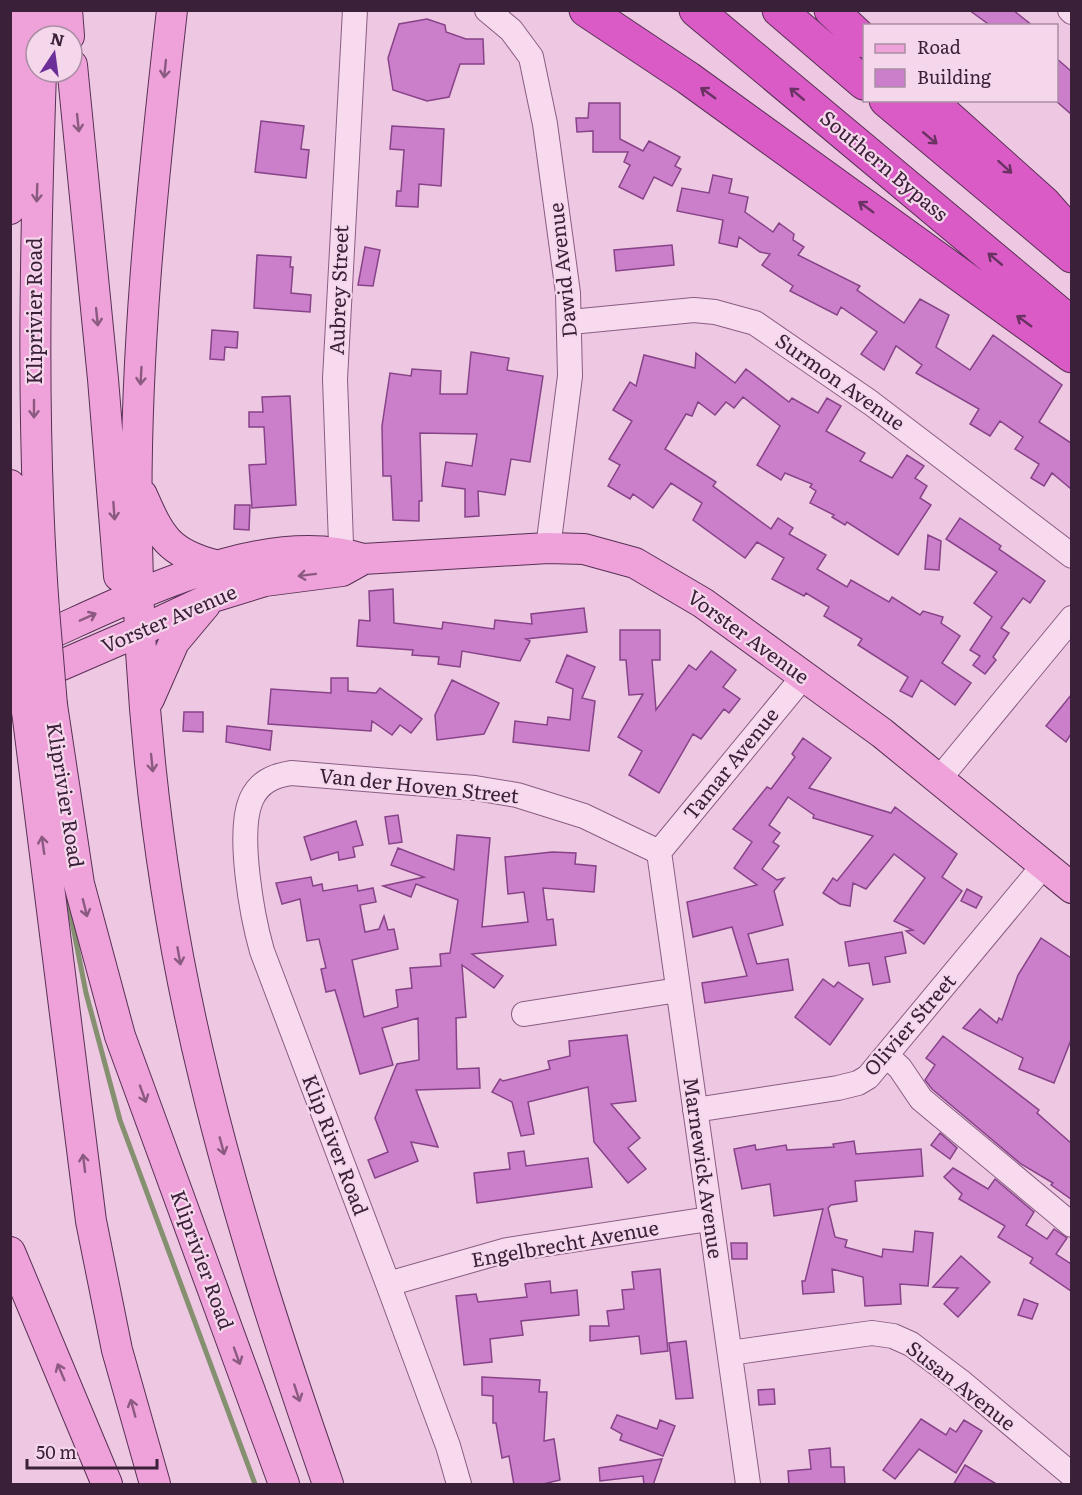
<svg xmlns="http://www.w3.org/2000/svg" width="1082" height="1495" viewBox="0 0 1082 1495" font-family="Literata,serif">
	<rect width="100%" height="100%" fill="#eec7e2"/>
	<g fill="none" stroke-linecap="round" stroke-linejoin="round">
		<!-- stream -->
		<path stroke="#84906f" stroke-width="5" d="M68,901L86,993L120,1120L255,1484"/>
	</g>
	<!-- building -->
	<path fill="#cb7eca" stroke="#874388" stroke-width="1.5" d="M969,10H1013L1033,26H991Z
		M427,19L445,25L446,32L466,39H483L484,64H460L449,97L427,101L393,90L388,58L399,24Z
		M1056,58L1071,71V114L1056,101Z
		M589,103H620V139L643,151L649,141L680,157L675,166L681,169L672,186L654,177L643,199L619,187L630,165L624,162L628,152H593V131L577,132L576,118H588Z
		M261,121L304,126L301,149L309,150L306,178L255,172Z
		M392,126L444,129L441,186L419,184L418,207L396,206L397,191H401L404,150L390,149Z
		M713,175L732,179L729,193L748,197L745,212L773,232L779,223L794,234L793,240L804,247L798,255L860,286L857,290L904,323L920,299L949,315L936,347L970,370L993,335L1062,385L1039,422L1071,443V489L1052,473L1044,486L1031,478L1039,464L1015,449L1023,437L1000,421L990,436L970,424L979,409L916,373L922,365L896,346L884,370L861,354L877,332L841,307L837,315L790,291L793,286L762,265L770,254L760,252L739,237L737,247L719,243L723,220L677,211L682,188L709,193Z
		M672,245L674,265L616,271L614,250Z
		M365,247L380,250L373,286L358,285Z
		M257,255L291,257L290,267H293L291,293L311,295L310,312L254,308Z
		M212,330L238,332L237,348L225,347L224,360L210,359Z
		M471,352L509,358L507,370L543,376L530,462L511,459L505,495L478,491L479,516L465,517V489L442,486L446,462L472,466L477,434L420,433L422,501H419V521L393,520L391,476H383L382,426L390,373L411,376L412,369L441,371L440,394H467Z
		M696,353L735,383L746,369L789,402L792,398L818,413L827,398L841,406L826,431L865,453L860,461L892,478L907,455L924,466L915,478L927,486L920,498L931,505L898,555L847,522L845,525L832,517L834,515L810,503L816,491L810,487L812,484L785,473L781,480L757,465L780,426L743,397L734,408L726,402L715,415L698,402L692,416L686,414L665,449L716,482L713,486L771,529L778,518L793,528L789,534L826,555L817,569L847,587L851,580L889,602L892,597L920,615L923,611L943,617L941,623L960,636L942,663L971,683L955,705L921,680L912,697L900,691L908,677L858,645L862,639L824,616L829,607L806,593L804,596L772,579L784,558L757,542L745,558L693,520L702,503L671,483L653,508L633,494L630,499L608,486L620,465L609,459L632,421L613,410L630,382L636,386L644,355L695,368Z
		M290,396L296,505L252,508L249,465L266,464L264,427H249V412H263L262,397Z
		M235,505H250L249,530L234,529Z
		M960,518L1001,546L999,549L1045,581L1030,603L1023,598L1001,628L1009,633L993,657L996,660L985,674L973,665L980,656L970,650L992,617L974,603L997,572L946,539Z
		M928,535L941,541L939,570L925,569Z
		M393,589L394,623L442,629L443,622L494,629L495,620L532,624L531,614L584,608L587,632L526,639L530,641L520,661L462,651L460,667L438,664L439,657L412,655L413,650L357,646L359,620L370,621L369,591Z
		M620,630H660V660H652L656,710L689,665L696,670L711,651L736,670L723,687L740,699L729,713L724,709L701,739L693,734L659,793L629,775L642,751L618,737L643,694L629,695L626,660H620Z
		M567,655L595,667L582,698L595,701L589,751L513,742L515,721L547,725L548,717L570,720L573,689L556,682Z
		M331,678H348V691L376,693L380,688L422,719L411,733L400,725L392,735L372,721L371,731L268,724L271,689L331,693Z
		M452,680L499,703L484,734L437,740L435,715Z
		M1071,695V734L1066,742L1046,726Z
		M184,712H203V732L183,731Z
		M227,726L272,731L270,750L226,742Z
		M803,738L831,758L809,788L891,813L895,807L957,854L942,877L962,891L924,944L906,931L913,930L894,921L925,878L894,854L866,889L853,883L850,906L840,904L823,893L833,878L837,881L873,836L813,818L814,815L788,797L769,825L780,833L773,842L779,846L762,869L777,880L784,878L774,891L783,925L748,934L757,964L788,959L793,990L705,1003L702,983L747,976L732,927L693,937L687,902L757,885L734,868L752,842L733,829L767,787L771,789L795,757L792,754Z
		M398,815L402,842L389,844L385,817Z
		M356,821L363,845L353,847L355,857L339,860L338,852L311,860L304,837Z
		M457,835L490,838L482,927L528,922L524,892L508,894L505,857L552,852L576,853L575,864L596,866L594,892L543,888L547,920L553,919L556,945L472,954L503,976L494,988L462,965L466,1017L456,1018L457,1069L479,1068L480,1088L416,1090L438,1147L411,1142L418,1161L375,1178L368,1160L388,1152L375,1118L397,1064L419,1060L418,1018L382,1028L393,1065L360,1074L335,990L326,992L321,969L326,968L319,939L307,941L300,899L282,904L276,883L311,877L313,886L322,884L323,891L357,885L358,891L373,888L376,902L360,905L365,932L379,929L384,916L388,930L394,929L398,949L352,960L364,1017L398,1007L396,990L412,988L410,968L441,966L440,954L450,953L458,900L416,884L411,897L383,886L424,877L391,865L398,848L454,870Z
		M967,889L982,897L976,908L961,901Z
		M902,932L906,953L885,957L890,982L873,985L869,963L849,966L845,942Z
		M1041,938L1071,958V1040L1054,1083L1019,1069L1023,1058L963,1028L980,1009L997,1023L999,1018L1002,1020L1018,975Z
		M823,979L834,987L838,982L863,999L830,1045L795,1017Z
		M627,1035L636,1101L611,1104L640,1138L628,1148L646,1169L628,1183L594,1142L588,1087L528,1102L534,1134L521,1136L512,1102L492,1092L500,1079L503,1081L550,1069L548,1061L570,1056L569,1041Z
		M943,1036L1039,1110L1037,1113L1071,1143V1199L1051,1185L1053,1183L1021,1164L932,1089L925,1080L935,1065L926,1058Z
		M940,1133L957,1148L950,1159L931,1145Z
		M854,1141L856,1154L921,1149L923,1176L855,1181L857,1201L831,1205L828,1208L835,1237L847,1240L845,1247L882,1257L883,1249L913,1252L915,1231L933,1233L928,1286L900,1284L901,1304L865,1306L863,1277L832,1269L834,1292L803,1294L802,1281H805L823,1209L774,1216L770,1184L742,1189L734,1149L755,1145L756,1150L786,1145L787,1150L834,1147L833,1144Z
		M524,1151L526,1166L588,1158L592,1187L477,1203L474,1173L510,1169L508,1153Z
		M953,1168L988,1189L995,1179L1034,1212L1026,1225L1047,1239L1054,1229L1067,1238L1056,1254L1071,1264V1291L1030,1263L1033,1258L998,1237L1005,1226L959,1199L962,1194L944,1177Z
		M731,1243H747V1259H732Z
		M961,1256L990,1282L958,1317L944,1304L958,1288L933,1287Z
		M660,1269L668,1351L641,1354L639,1336L590,1341V1326H609L607,1311L624,1309L622,1290L634,1289L632,1272Z
		M550,1281L551,1293L577,1290L579,1315L521,1321L523,1335L490,1339L492,1362L464,1365L456,1296L476,1294L478,1302L527,1297L525,1284Z
		M1024,1299L1038,1304L1032,1319L1018,1315Z
		M686,1341L693,1398L676,1399L669,1343Z
		M482,1377L540,1380L539,1392H547L544,1441L554,1439L560,1480L539,1485H514L509,1456L502,1458L496,1423H493V1396L482,1395Z
		M774,1389L775,1404L759,1405L758,1390Z
		M617,1415L657,1429L660,1420L675,1426L663,1456L620,1440L622,1434L611,1428Z
		M921,1419L946,1435L950,1428L956,1432L964,1420L982,1431L956,1473L919,1449L895,1479L883,1470Z
		M830,1448L831,1467H844L845,1485H789L788,1471L811,1469L809,1450Z
		M662,1459L653,1485H644L643,1476L600,1481L599,1468Z
		M965,1465L998,1485H953Z"/>
	<g fill="none" stroke-linecap="round" stroke-linejoin="round">
		<defs>
			<path id="minor" d="M487,10L511,30L531,57L545,124L568,293L570,376L548,548
				M1070,10L1072,12
				M571,322L694,310L715,312L755,323L871,403L1072,556
				M342,571L335,379L355,10
				M940,778L1072,618
				M659,852L748,1484
				M659,852L803,677
				M524,1014L678,990
				M887,1056L900,1068L921,1099L1072,1225
				M695,1110L838,1088L858,1083L868,1077L1044,865
				M388,1284L507,1250L709,1219
				M730,1353L872,1333L893,1336L911,1344L960,1381L1072,1475
				M459,1484L448,1446L388,1284L262,951C252,916 237,833 251,800C259,782 273,776 291,773L475,788L517,795L584,816L659,852"/>
			<path id="major" d="M67,10L69,36
				M172,10C152,187 133,366 137,544C140,723 162,906 205,1081C238,1218 282,1352 328,1484
				M43,36L44,10
				M72,65L103,379L119,576
				M41,72C35,252 31,431 44,610
				M10,209L18,10
				M10,485L19,618
				M142,495C160,536 168,553 215,565
				M22,646C117,606 259,525 363,559L548,548L584,549L635,563L703,603L882,733L1072,888
				M27,680L140,631L213,597L265,581L342,571L360,561
				M149,699L174,642L205,605
				M52,705L79,884L120,1036L284,1484
				M27,711L91,1221L117,1350L155,1484
				M10,1252L107,1484"/>
			<path id="highway" d="M586,10L688,78L1072,356
				M696,10L1072,324
				M779,10L864,83
				M831,10L864,41
				M886,100L1072,256
				M929,100L1044,203L1072,235"/>
		</defs>
		<!-- minor casing -->
		<use href="#minor" stroke="#895d83" stroke-width="26"/>
		<!-- major casing -->
		<use href="#major" stroke="#573155" stroke-width="32"/>
		<!-- highway casing -->
		<use href="#highway" stroke="#573155" stroke-width="35"/>
		<!-- minor -->
		<use href="#minor" stroke="#f8daef" stroke-width="24"/>
		<!-- major -->
		<use href="#major" stroke="#efa1d9" stroke-width="30"/>
		<!-- highway -->
		<use href="#highway" stroke="#da5bc6" stroke-width="33"/>
		<defs>
			<path id="major-bridge" d="M44,610L52,705
				M19,618L27,711"/>
		</defs>
		<!-- major-bridge casing -->
		<use href="#major-bridge" stroke="#573155" stroke-width="32" stroke-linecap="butt"/>
		<!-- major-bridge -->
		<use href="#major-bridge" stroke="#efa1d9" stroke-width="30"/>
	</g>
	<!-- one-way arrows -->
	<defs><path id="oneway-shaft" d="M-6 0H5M1.5-3L5.5 0L1.5 3" fill="none" stroke-width="1.6" stroke-linecap="round" stroke-linejoin="round" transform="scale(1.5)"/></defs>
	<g stroke="#8b5a80">
		<use href="#oneway-shaft" transform="translate(165 69) rotate(96)"/>
		<use href="#oneway-shaft" transform="translate(78 123) rotate(84)"/>
		<use href="#oneway-shaft" transform="translate(37 193) rotate(92)"/>
		<use href="#oneway-shaft" transform="translate(97 317) rotate(84)"/>
		<use href="#oneway-shaft" transform="translate(141 376) rotate(93)"/>
		<use href="#oneway-shaft" transform="translate(34 409) rotate(90)"/>
		<use href="#oneway-shaft" transform="translate(114 511) rotate(86)"/>
		<use href="#oneway-shaft" transform="translate(307 575) rotate(173)"/>
		<use href="#oneway-shaft" transform="translate(88 617) rotate(-24)"/>
		<use href="#oneway-shaft" transform="translate(152 763) rotate(84)"/>
		<use href="#oneway-shaft" transform="translate(43 845) rotate(-98)"/>
		<use href="#oneway-shaft" transform="translate(85 908) rotate(76)"/>
		<use href="#oneway-shaft" transform="translate(179 956) rotate(80)"/>
		<use href="#oneway-shaft" transform="translate(143 1094) rotate(70)"/>
		<use href="#oneway-shaft" transform="translate(222 1146) rotate(75)"/>
		<use href="#oneway-shaft" transform="translate(84 1163) rotate(-97)"/>
		<use href="#oneway-shaft" transform="translate(237 1356) rotate(70)"/>
		<use href="#oneway-shaft" transform="translate(61 1372) rotate(-113)"/>
		<use href="#oneway-shaft" transform="translate(297 1393) rotate(72)"/>
		<use href="#oneway-shaft" transform="translate(133 1408) rotate(-105)"/>
	</g>
	<g stroke="#6a3263">
		<use href="#oneway-shaft" transform="translate(708 93) rotate(-144)"/>
		<use href="#oneway-shaft" transform="translate(797 94) rotate(-140)"/>
		<use href="#oneway-shaft" transform="translate(930 138) rotate(40)"/>
		<use href="#oneway-shaft" transform="translate(1005 167) rotate(42)"/>
		<use href="#oneway-shaft" transform="translate(866 207) rotate(-144)"/>
		<use href="#oneway-shaft" transform="translate(995 259) rotate(-140)"/>
		<use href="#oneway-shaft" transform="translate(1024 321) rotate(-144)"/>
	</g>
	<g text-anchor="middle" stroke-width="4.5" stroke-linejoin="round" paint-order="stroke">
		<!-- street labels -->
		<g font-size="20" fill="#3a2038" stroke="#f5d7ec">
			<text transform="translate(884 166) rotate(40)" y="7">Southern Bypass</text>
			<text transform="translate(563 270) rotate(-96)" y="7">Dawid Avenue</text>
			<text transform="translate(339 290) rotate(-88)" y="7">Aubrey Street</text>
			<text transform="translate(35 311) rotate(-90)" y="7">Kliprivier Road</text>
			<text transform="translate(840 382) rotate(35)" y="7">Surmon Avenue</text>
			<text transform="translate(169 619) rotate(-23)" y="7">Vorster Avenue</text>
			<text transform="translate(748 637) rotate(36)" y="7">Vorster Avenue</text>
			<text transform="translate(731 764) rotate(-51)" y="7">Tamar Avenue</text>
			<text transform="translate(419 786) rotate(6)" y="7">Van der Hoven Street</text>
			<text transform="translate(65 795) rotate(81)" y="7">Kliprivier Road</text>
			<text transform="translate(910 1025) rotate(-49)" y="7">Olivier Street</text>
			<text transform="translate(335 1145) rotate(69)" y="7">Klip River Road</text>
			<text transform="translate(703 1168) rotate(82)" y="7">Marnewick Avenue</text>
			<text transform="translate(565 1244) rotate(-10)" y="7">Engelbrecht Avenue</text>
			<text transform="translate(202 1260) rotate(70)" y="7">Kliprivier Road</text>
			<text transform="translate(961 1386) rotate(38)" y="7">Susan Avenue</text>
		</g>
	</g>
	<!-- border -->
	<rect width="1082" height="1495" fill="none" stroke="#3a2038" stroke-width="24"/>
	<!-- legend -->
	<rect x="863" y="24" width="195" height="78" fill="#f5d7ec" stroke="#aa8ea4" stroke-width="1.5"/>
	<rect x="875" y="44" width="30" height="9" fill="#efa1d9" stroke="#aa8ea4" stroke-width="1.5"/>
	<text x="917" y="54" font-size="18" fill="#3a2038">Road</text>
	<rect x="875" y="69" width="30" height="18" fill="#cb7eca" stroke="#aa8ea4" stroke-width="1.5"/>
	<text x="917" y="84" font-size="18" fill="#3a2038">Building</text>
	<!-- north arrow -->
	<g transform="translate(54 54) rotate(13)"><circle r="28" fill="#f5d7ec" stroke="#aa8ea4" stroke-width="1.5"/>
	<path d="M0-4.5L10 22L0 15L-10 22Z" fill="#6c2e97"/>
	<text y="-9" font-size="16" font-weight="bold" text-anchor="middle" fill="#3a2038">N</text>
	</g>
	<!-- scale -->
	<path d="M27 1459v9h130v-9" fill="none" stroke="#3a2038" stroke-width="3"/>
	<text x="36" y="1459" font-size="18" fill="#3a2038" stroke="#f5d7ec" stroke-width="4.5" paint-order="stroke">50 m</text>
</svg>
